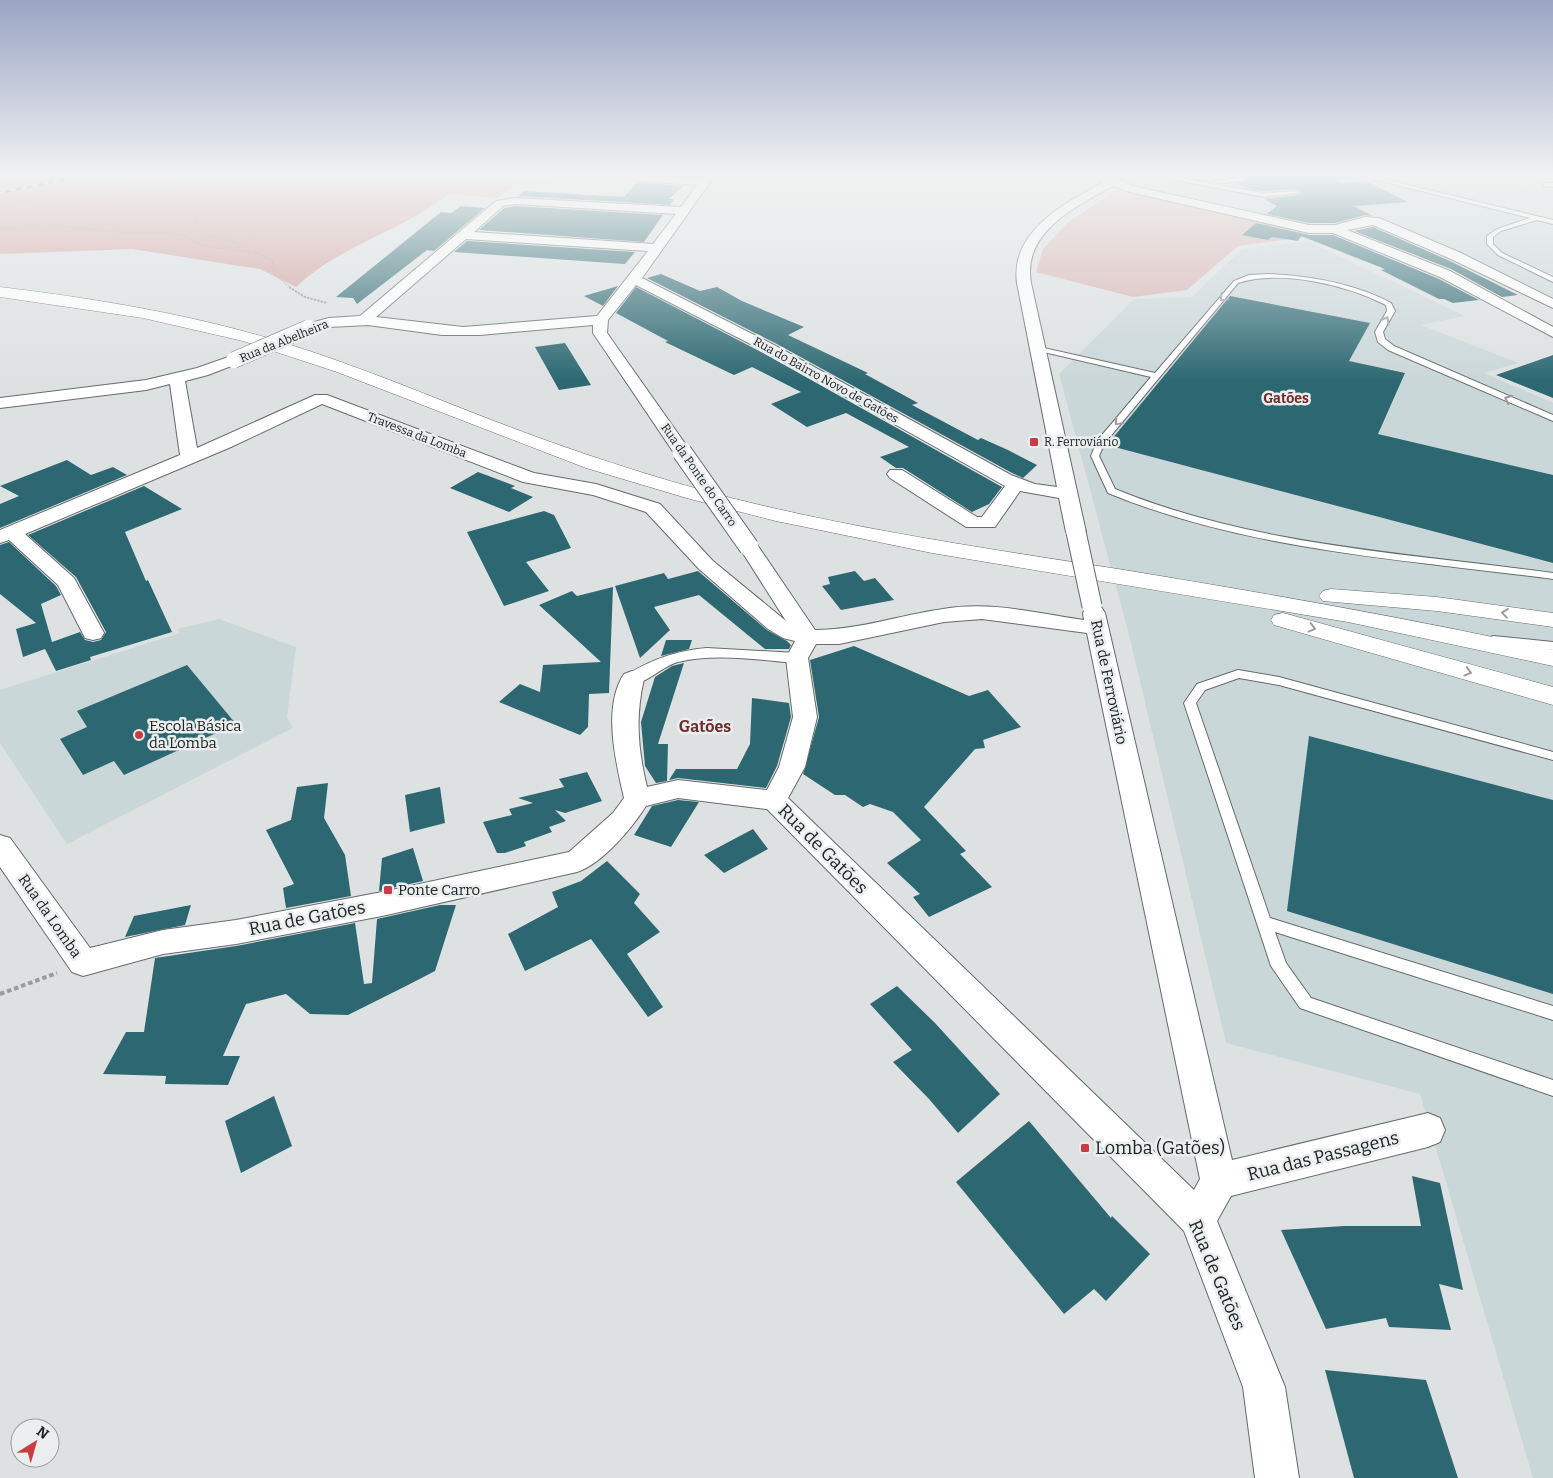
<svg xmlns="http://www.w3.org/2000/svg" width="1553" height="1478" viewBox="0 0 1553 1478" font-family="Bitter,serif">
	<rect width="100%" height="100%" fill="#dde1e2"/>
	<!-- built -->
	<path fill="#cad7d9" d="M1105,174H1553V302L1376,215L1323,226H1312L1267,216L1269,214L1155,189L1138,188L1131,181L1135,180Z
		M1307,241L1465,316L1421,325L1518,363L1484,373L1553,403V1478H1533L1420,1094L1226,1043L1129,635L1059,374L1134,299L1192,297L1242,249Z
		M219,619L296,647L287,717L293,728L67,844L0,743V690L180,633L177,629Z"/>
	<!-- green -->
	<path fill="#d6b3b0" d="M1117,190L1310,233L1300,238L1238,246L1187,290L1133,297L1036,272L1043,249L1067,223Z"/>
	<!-- forest -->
	<path fill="#d29e9b" d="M0,174H536L558,185L516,184L497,198L449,194C402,231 339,246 296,287L260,269L132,249L0,254Z"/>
	<!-- building -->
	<path fill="#2d6872" d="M1223,174H1325L1341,183L1366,181L1408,202L1354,206L1373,216L1365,215L1335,223H1309L1267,214L1277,206L1264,199L1300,195L1302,193L1298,189L1264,191L1246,188L1237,183L1247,181L1246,176L1228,178Z
		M637,182L683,186L669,199H674L670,205L518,196L524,191L624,197Z
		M461,206L485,208L434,251L427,250L357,304L353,298L336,297L441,212L451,213Z
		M515,206L663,215L644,242L479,230L504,208Z
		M1256,223L1309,235H1333L1439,279L1479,300L1453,303L1444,299H1439L1381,270L1385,269L1301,236L1298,241L1272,237L1268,240L1242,235Z
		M1373,227L1450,261L1518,295L1502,297L1451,269L1354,231Z
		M467,241L635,252L625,264L454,252Z
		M661,274L700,291L717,287L742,301L804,327L788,335L868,373L865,374L918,403L912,405L978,440L981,438L1008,450L1037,465L1023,478L1012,473L775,343L647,278Z
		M618,286L603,306L584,296Z
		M636,287L763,353L1002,487L989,504L972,512L903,468H896L880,457L909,447L846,413L807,427L771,404L801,392L752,367L734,375L665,342L668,341L616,313Z
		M1230,296L1370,323L1349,361L1405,373L1378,434L1553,475V563L1107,445Z
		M565,343L591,385L559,390L535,347Z
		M1553,355V398L1496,375Z
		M67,460L91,475L113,467L127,475L0,528V504L19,496L0,486Z
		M478,472L515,486L511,488L533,497L509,512L450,488Z
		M144,486L182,509L125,532L146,581L148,580L172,632L90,657L91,660L56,671L45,649L23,657L16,629L36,623L0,594V545L9,542L56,586L61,595L41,604L52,642L80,632L85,640L93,642L101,640L106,632L76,577L28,535Z
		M544,511L554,515L571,548L526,562L549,591L504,606L467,532Z
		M698,571L767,630L787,641L791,645L789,649H765L699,595L654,607L670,630L640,658L615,586L664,573L668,579Z
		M855,571L864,581L875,578L894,600L841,610L822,586L830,584L828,577Z
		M613,587L609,693L589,694L588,727L580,735L499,702L520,684L540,692L543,665L601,662L539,605L572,591L577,596Z
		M666,640H692L689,649L661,656Z
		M854,646L969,696L988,690L1021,727L983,740L985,748L975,749L924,807L966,851L960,854L992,887L929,917L913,897L920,894L887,863L921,840L893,812L870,804L863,807L845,795H835L803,774L819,717L810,660Z
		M684,663L658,744H668L667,781L656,783L645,766L641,722L655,677L672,666Z
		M187,665L236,724L124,775L114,761L83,775L60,739L87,727L77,711Z
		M752,698L789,703L791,717L777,766L766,788L678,778L669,780L676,769H737L750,744Z
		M1309,736L1553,800V994L1287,911Z
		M587,772L602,801L565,813L555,810L566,821L549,827L552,832L524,842L526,846L505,853H497L483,822L512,815L509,809L533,803L518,798L564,787L559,779Z
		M328,783L324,818L345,855L351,896L286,908L283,888L294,884L266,830L291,820L297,787Z
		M440,787L445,823L410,832L405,795Z
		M678,800L699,802L671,847L634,835L652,806Z
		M753,829L768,849L724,873L704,855Z
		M413,848L423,881L379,891L382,858Z
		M607,861L640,894L634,903L660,932L627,954L663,1007L648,1017L591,939L525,971L508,934L558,907L552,892L581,881Z
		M191,905L185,925L125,937L134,916Z
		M440,905H456L435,971L408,985L348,1015L310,1014L286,994L246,1004L223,1056H240L228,1085L165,1084L166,1076L103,1074L126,1032H144L155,958L236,946L355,923L364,984L372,983L377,919Z
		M897,986L935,1023L1000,1094L958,1133L929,1099L893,1062L912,1050L870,1004Z
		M274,1096L292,1146L241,1173L225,1121Z
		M1029,1121L1111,1218L1112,1216L1150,1254L1106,1301L1094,1289L1064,1314L956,1182Z
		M1412,1176L1440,1183L1463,1290L1439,1284L1451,1330L1389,1327L1386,1318L1326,1329L1281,1230L1344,1226H1421Z
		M1325,1370L1426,1380L1458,1478H1354Z"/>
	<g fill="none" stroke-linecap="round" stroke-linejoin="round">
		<defs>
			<path id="service" d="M1123,174H1130L1115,182L1110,181Z
				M1145,174H1158L1264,193L1297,191L1300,193L1264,197Z
				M1353,174H1363L1553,220V224L1537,220L1501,231L1493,237V244L1502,253L1553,277V282L1498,255L1487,244V236L1497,229L1530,218Z
				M1244,177L1246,180L1214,184L1211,182Z
				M1545,183H1553V187L1543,186Z
				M1268,274C1310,276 1353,283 1391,303L1395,311L1383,332L1385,339L1394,346L1553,415V421L1388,350L1378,342L1375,332L1387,311L1386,305C1347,285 1280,269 1238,283L1104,444L1099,456L1115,489C1254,546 1406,553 1553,573V579C1403,559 1249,551 1108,493L1091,456L1097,441L1151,377L1035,350V346L1155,373L1234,281L1249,275Z
				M1493,636L1553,642V650L1489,641L1487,639Z
				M1238,670L1279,677L1553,752V760L1279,685L1239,678L1205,690L1196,703L1270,918L1553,1006V1020L1275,932L1286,963L1311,998L1553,1080V1096L1300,1008L1271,966L1184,703L1197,684Z"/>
			<path id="pedestrian" d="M707,648L797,653L803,654L806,658L803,662L797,663C758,660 716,653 678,662C661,666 644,688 626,683L623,679L626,675C653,659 675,651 707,648Z"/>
			<path id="minor" d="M627,174L702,179L705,174H716L642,278L774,345L1011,475L1035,484L1057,487L1017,283C1010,231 1065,203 1104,182L1090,174H1105L1133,186L1309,225H1335L1365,217L1379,218L1461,253L1553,299V308L1451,259L1373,225L1347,230L1450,271L1553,327V337L1440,277L1333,233H1309L1130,192L1113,186C1075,207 1022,232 1031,283L1086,532L1083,536H1069L1066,532L1059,498L1020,491L995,527H966L890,478L887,474L890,470H902L977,517H982L1005,486L764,351L636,285L608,320L607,333L691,452L688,456H676L593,333V325L480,335H442L368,325L329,327L308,332L301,328L303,325L329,318L360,316L496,201L515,198L681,207L697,185L630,180L625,177ZM515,204L676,214L653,244L474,232L503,206ZM466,239L648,251L597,316L463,327L376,317Z
				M234,355L239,357L242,360L239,363L208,375L185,381L197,448L315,395H327L534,473L596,484L660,504L713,561L786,621L739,547L742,543L749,541L756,543L815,630C859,630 900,615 943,609C990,601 1038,613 1084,620L1083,613L1086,608L1094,606L1102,608L1105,613L1232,1160L1428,1113L1440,1118L1445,1130L1440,1142L1428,1147L1231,1196L1217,1221L1285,1387L1299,1478H1255L1243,1387L1184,1231L767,809L678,798L646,806C632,828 602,864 577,872L382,916L236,944L163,954L83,976L72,972L0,867V835L10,838L90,948L163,930L236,920L382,892L569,852L613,813L624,798C616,763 602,707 624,674L632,671L640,674L644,679C635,717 638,750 647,787L678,780L767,790L779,767L793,717L786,658L795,641L783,638L768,629L699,569L646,512L593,495L523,482L322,404L231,447L25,534L74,578L104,633L101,638L93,640L85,638L58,585L9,540L0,543V530L180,455L170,384L146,390L0,408V398L146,380L197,368ZM982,619L1087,633L1200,1179L1194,1190L788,798L805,767L817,717L808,658L816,644H839L944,622Z"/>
			<path id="trunk" d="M0,287C99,299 196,315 291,345C360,367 427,395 494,421C572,451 651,477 731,498C859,530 989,549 1118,569C1264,593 1409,618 1553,650V666L1348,622L932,553L776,521L690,499L586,468L337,372L243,341L143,318L0,297Z
				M1331,589L1437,597L1553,613V627L1437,611L1323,601L1319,596L1323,591Z
				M1283,613L1553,687V705L1274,625L1271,620L1274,615Z"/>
		</defs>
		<!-- service casing -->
		<use href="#service" stroke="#666a6b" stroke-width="2"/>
		<!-- pedestrian casing -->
		<use href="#pedestrian" stroke="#666a6b" stroke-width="2"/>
		<!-- minor casing -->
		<use href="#minor" stroke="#666a6b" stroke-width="2"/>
		<!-- trunk casing -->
		<use href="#trunk" stroke="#666a6b" stroke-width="1"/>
		<!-- path-far2 -->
		<path stroke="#999c9d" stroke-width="1" stroke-dasharray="2 1" stroke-linecap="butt" d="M496,174L514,180L519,185
			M31,187L32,198L115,193L172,184
			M0,206L39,200
			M0,228L44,224L125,233H173L183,235L195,242L210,247L250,252C230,232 202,246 194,212L178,200L176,186L172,184L196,179L269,174
			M252,251L272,260L275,275L291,288"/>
		<!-- path-far1 -->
		<path stroke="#999c9d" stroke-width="2" stroke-dasharray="2.5 1" stroke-linecap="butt" d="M289,287L305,297L327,303"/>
		<!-- path -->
		<path stroke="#999c9d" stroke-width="4" stroke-dasharray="4.5 3" stroke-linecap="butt" d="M0,994L57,973"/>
		<!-- service -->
		<use href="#service" fill="#fff" fill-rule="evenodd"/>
		<!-- pedestrian -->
		<use href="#pedestrian" fill="#fff" fill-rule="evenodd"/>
		<!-- minor -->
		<use href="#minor" fill="#fff" fill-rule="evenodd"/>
		<!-- trunk -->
		<use href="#trunk" fill="#fff" fill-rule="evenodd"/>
		<defs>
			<path id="rail" d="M0,193L89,174"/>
		</defs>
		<!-- rail casing -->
		<use href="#rail" stroke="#464848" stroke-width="2.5"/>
		<!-- rail -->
		<use href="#rail" stroke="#eaeeef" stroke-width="2" stroke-dasharray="5.5" stroke-linecap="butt"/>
		<defs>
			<path id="minor-bridge-far1" d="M234,360L308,328"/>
			<path id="minor-bridge" d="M682,452L749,547
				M1076,532L1092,606"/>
		</defs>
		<!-- minor-bridge-far1 casing -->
		<use href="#minor-bridge-far1" stroke="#666a6b" stroke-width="17" stroke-linecap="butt"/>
		<!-- minor-bridge casing -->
		<use href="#minor-bridge" stroke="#666a6b" stroke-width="21" stroke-linecap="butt"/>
		<!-- minor-bridge-far1 -->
		<use href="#minor-bridge-far1" stroke="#fff" stroke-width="16"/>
		<!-- minor-bridge -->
		<use href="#minor-bridge" stroke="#fff" stroke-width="19"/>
	</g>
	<!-- one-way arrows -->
	<defs><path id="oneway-chevron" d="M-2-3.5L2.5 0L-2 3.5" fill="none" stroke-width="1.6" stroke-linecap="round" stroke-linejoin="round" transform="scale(1.25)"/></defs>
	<g stroke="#9b9c9c">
		<use href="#oneway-chevron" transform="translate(1223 298) rotate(131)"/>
		<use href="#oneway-chevron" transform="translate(1386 320) rotate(-60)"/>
		<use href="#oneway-chevron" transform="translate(1508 399) rotate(-156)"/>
		<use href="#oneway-chevron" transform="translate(1118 422) rotate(130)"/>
		<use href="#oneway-chevron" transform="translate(1505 613) rotate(-173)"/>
		<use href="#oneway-chevron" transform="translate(1312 628) rotate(15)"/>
		<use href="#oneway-chevron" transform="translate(1468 672) rotate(16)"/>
	</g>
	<!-- sky -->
	<linearGradient id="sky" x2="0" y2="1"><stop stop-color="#99a5c3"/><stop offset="0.46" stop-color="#f0f2f2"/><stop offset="1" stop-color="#f0f2f2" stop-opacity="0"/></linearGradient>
	<rect width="1553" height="381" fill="url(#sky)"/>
	<!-- markers -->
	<g fill="#cb3b42" stroke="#eaeeef" stroke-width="2">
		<rect x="1029" y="437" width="10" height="10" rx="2.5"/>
		<circle cx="139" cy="735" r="5"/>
		<rect x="383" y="885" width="10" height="10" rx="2.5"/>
		<rect x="1080" y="1143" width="10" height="10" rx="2.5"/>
	</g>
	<g text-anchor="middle" stroke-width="5" stroke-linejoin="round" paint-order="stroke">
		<!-- far-street labels -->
		<g font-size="12" fill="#212323" stroke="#eaeeef">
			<text transform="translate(284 341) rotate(-22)" y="4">Rua da Abelheira</text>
			<text transform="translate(826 380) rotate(29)" y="4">Rua do Bairro Novo de Gatões</text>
			<text transform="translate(417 435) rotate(21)" y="4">Travessa da Lomba</text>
			<text transform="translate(699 475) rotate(55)" y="4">Rua da Ponte do Carro</text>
		</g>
		<!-- far-poi labels -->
		<g font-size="12" fill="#212323" stroke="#eaeeef" text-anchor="start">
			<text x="1044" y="446">R. Ferroviário</text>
		</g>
		<!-- far-neighbourhood labels -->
		<g font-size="14" font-weight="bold" fill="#722b2c" stroke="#eaeeef">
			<text x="1286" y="403">Gatões</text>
		</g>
		<!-- street labels -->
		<g font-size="15" fill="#212323" stroke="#eaeeef">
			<text transform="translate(1109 682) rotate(78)" y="5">Rua de Ferroviário</text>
			<text transform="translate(50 916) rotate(55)" y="5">Rua da Lomba</text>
		</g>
		<!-- poi labels -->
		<g font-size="15" fill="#212323" stroke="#eaeeef" text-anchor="start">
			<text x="149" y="731">Escola Básica<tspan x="149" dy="17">da Lomba</tspan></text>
			<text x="398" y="895">Ponte Carro</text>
		</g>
		<!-- neighbourhood labels -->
		<g font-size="16" font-weight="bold" fill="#722b2c" stroke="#eaeeef">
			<text x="705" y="732">Gatões</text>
		</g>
		<!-- near-street labels -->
		<g font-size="18" fill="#212323" stroke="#eaeeef">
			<text transform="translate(823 849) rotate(45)" y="6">Rua de Gatões</text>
			<text transform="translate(307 918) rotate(-11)" y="6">Rua de Gatões</text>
			<text transform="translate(1323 1156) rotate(-14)" y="6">Rua das Passagens</text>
			<text transform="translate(1217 1275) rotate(67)" y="6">Rua de Gatões</text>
		</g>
		<!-- near-poi labels -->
		<g font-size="18" fill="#212323" stroke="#eaeeef" text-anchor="start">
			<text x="1095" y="1154">Lomba (Gatões)</text>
		</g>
	</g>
	<!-- north arrow -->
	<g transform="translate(35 1443) rotate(37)"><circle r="24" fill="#eaeeef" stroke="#9a9d9d"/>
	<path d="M0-4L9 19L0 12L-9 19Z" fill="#cb3b42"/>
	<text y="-8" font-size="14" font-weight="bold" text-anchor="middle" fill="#212323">N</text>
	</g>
</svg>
